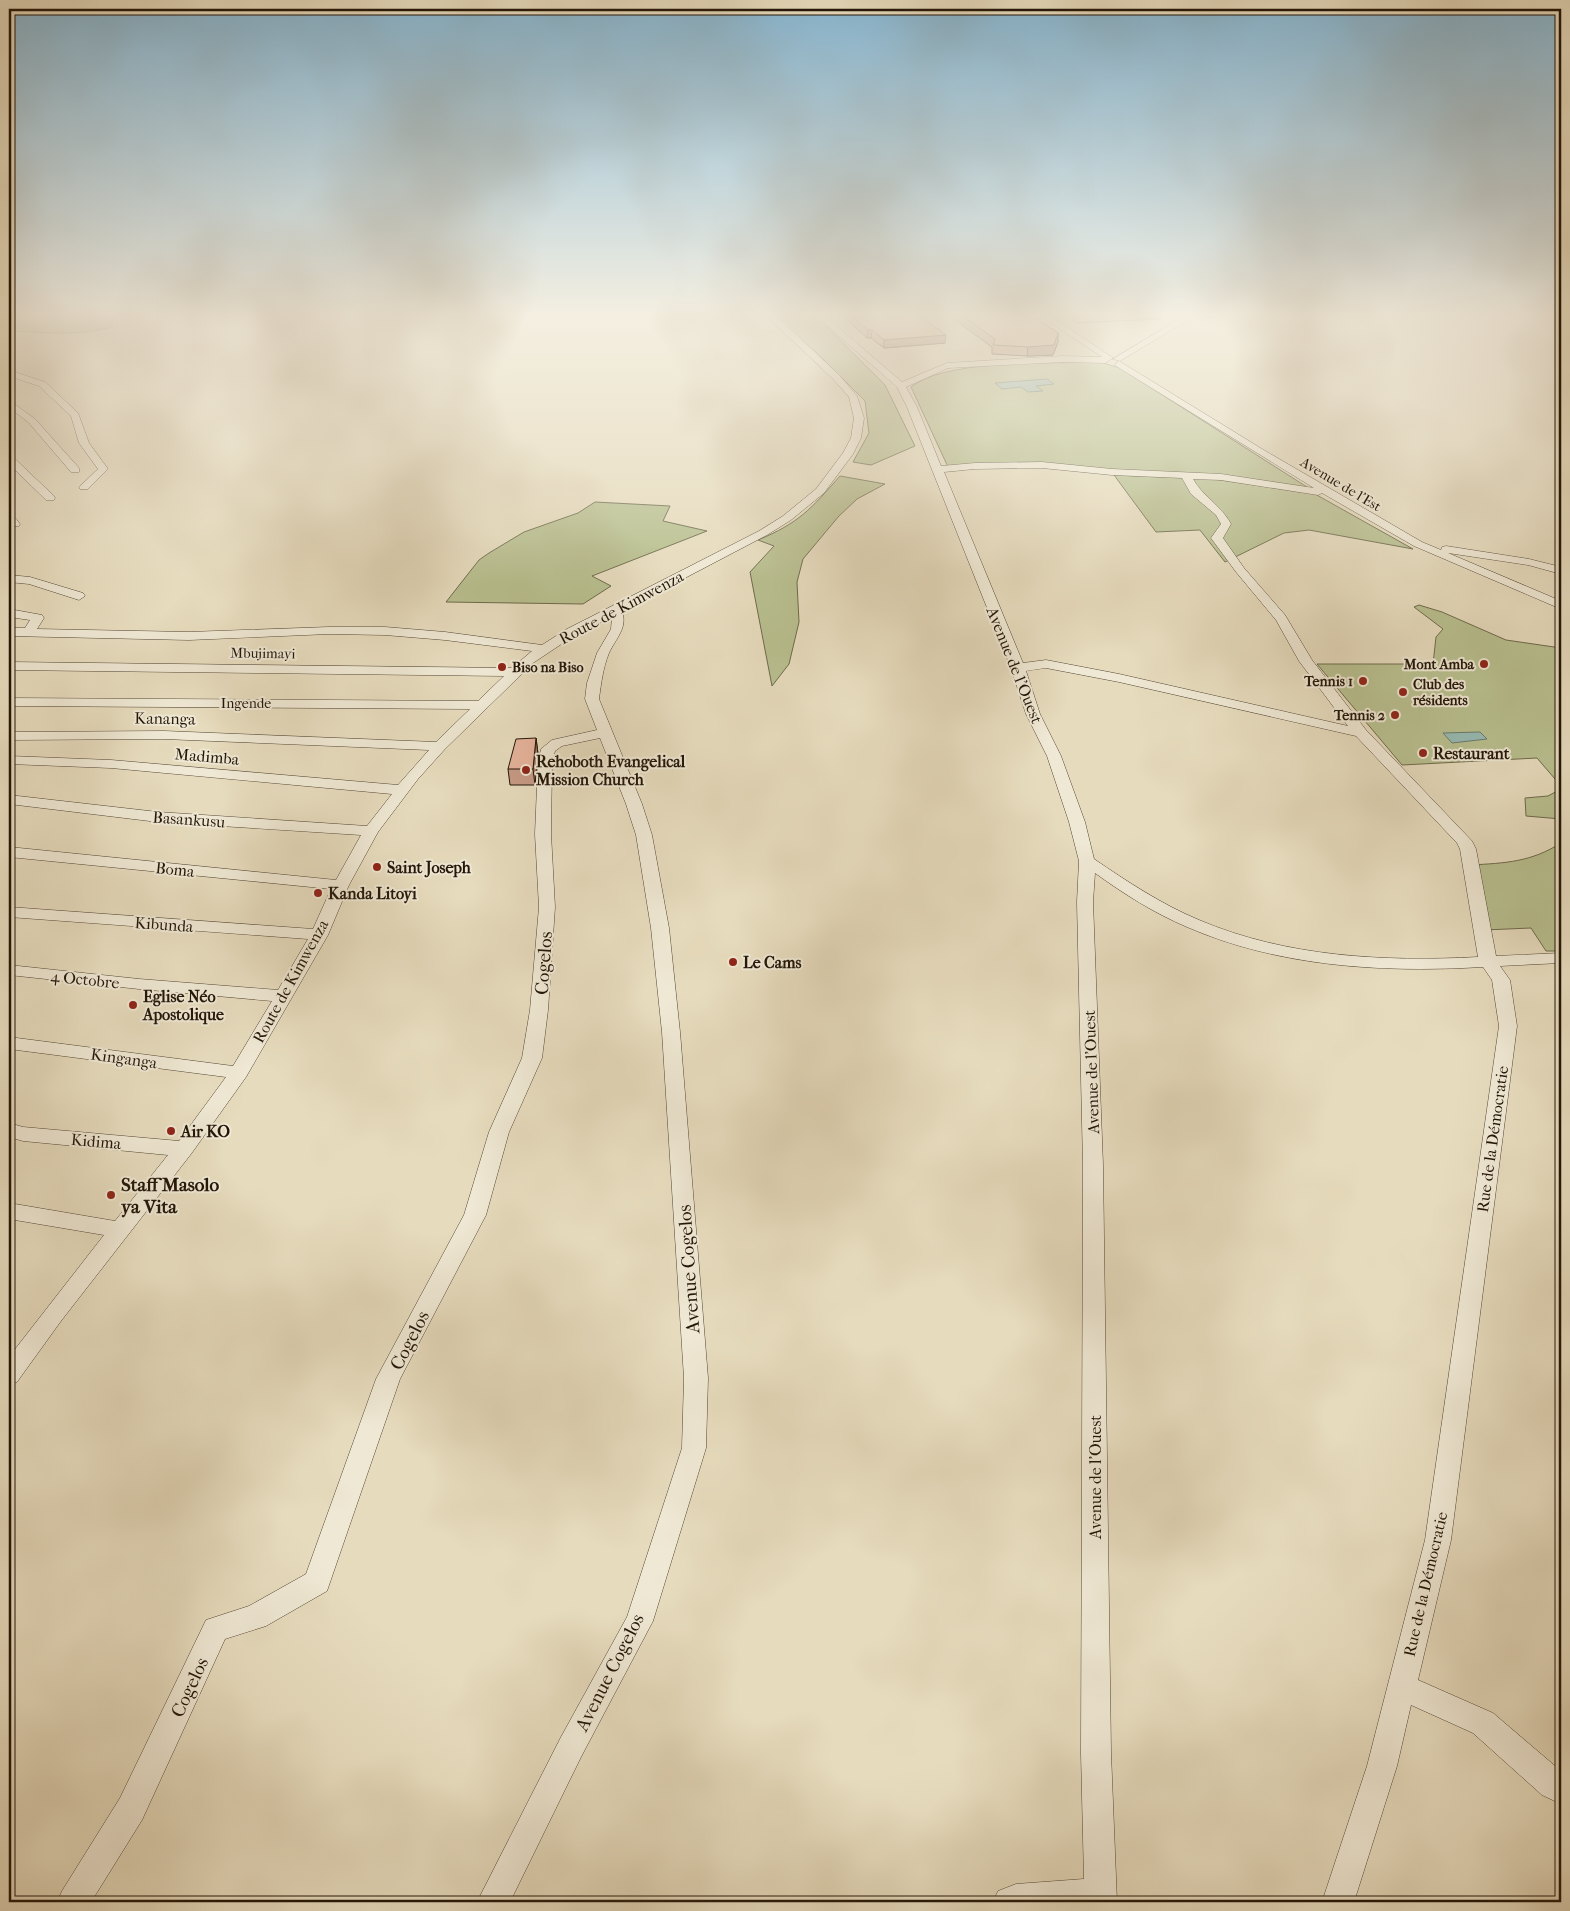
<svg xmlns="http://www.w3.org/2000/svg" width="1570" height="1911" viewBox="0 0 1570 1911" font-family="'IM FELL French Canon',serif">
	<rect width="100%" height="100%" fill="#e6dbbd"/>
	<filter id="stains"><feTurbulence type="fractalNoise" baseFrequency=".004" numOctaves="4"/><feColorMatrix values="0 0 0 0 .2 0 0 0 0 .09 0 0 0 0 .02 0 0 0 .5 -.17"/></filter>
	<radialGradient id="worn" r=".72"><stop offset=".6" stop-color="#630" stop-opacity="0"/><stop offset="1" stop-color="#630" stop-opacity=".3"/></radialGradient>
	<!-- green -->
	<path fill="#b8bf8f" stroke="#6d6a4c" d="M9,315H121L114,317L111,327C78,337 42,332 9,331Z
		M772,315H815L885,385L915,446L871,465L853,462L869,433L865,401L816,352Z
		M1084,362L1103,363L1120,368L1307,487L1045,464L948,467L911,387C945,360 1040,364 1084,362Z
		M1114,475L1213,479L1315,494L1413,549L1309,530L1284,533L1225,562L1200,530L1156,532Z
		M840,476L885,484L857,499L839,516L803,559L797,582L799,622L789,664L772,686L750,572L774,546L758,540C799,523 811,509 840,476Z
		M595,502L670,506L663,521L707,531L592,576L611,586L583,604L446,602L479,560L489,553L524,532L578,513Z
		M1419,605L1442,612L1506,640L1561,648V786L1537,758L1402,765L1317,664H1433L1436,637L1443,629L1414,607Z
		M1561,789V819L1526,816L1525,798L1548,796Z
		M1561,843V951H1546L1531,928L1484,930L1471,865C1506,863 1531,862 1561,843Z"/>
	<!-- water -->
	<path fill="#96bbb4" stroke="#68796f" d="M1047,379L1054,384L1036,386L1043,391L1028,392L1021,387L1002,389L995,383Z
		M1480,732L1487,739L1452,743L1443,733Z"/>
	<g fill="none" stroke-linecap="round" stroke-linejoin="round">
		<defs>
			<path id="minor" d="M766,315H775L839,375L857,396L864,418L861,438L853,454L824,493L791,520L767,535L622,611C628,628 616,638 609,653C603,668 601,684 599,699L642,804L652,835L669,928L680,1032L708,1378L706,1448L653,1621L581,1757L510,1902H477L561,1737L627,1617L682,1448L684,1378L662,1032L651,928L636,835L626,804L600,738L562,746L555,751L552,763L551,834L555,907L548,1010L542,1058L509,1132L486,1215L400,1379L327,1591L266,1626L225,1639L142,1820L91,1902H57L62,1891L120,1798L206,1620L249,1606L306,1574L376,1379L464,1215L489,1132L522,1058L530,1010L539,907L535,834L538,763L541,749L552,740L597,730L585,699L587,683L597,653L611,629L612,617L575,635L533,663L445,749L418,779L378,832L349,885L328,935L246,1077L191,1154L61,1321L17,1382L9,1385V1357L104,1235L9,1219V1203L115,1221L168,1155L23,1141L9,1137V1123L23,1127L179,1141L226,1077L9,1049V1037L233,1066L272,1001L139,989L9,975V965L139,979L278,990L308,939L9,917V907L313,929L331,889L9,857V847L336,880L361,835L158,822L9,804V795L158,812L367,826L392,794L111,768L9,764V756L111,760L398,785L429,750L164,739L9,740V732L164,731L436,742L470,709L9,706V698L478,701L504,676L9,670V662L512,668L532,651L445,640L385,635L329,634L189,640L9,636V628H25L30,620L9,617V609L42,615L44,618L37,629L189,632L329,627H385L445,632L542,645L567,629L759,531L783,516L816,489L843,453L851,438L854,418L849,397L833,379Z
				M815,315H824L902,382L947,363L1062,356L1102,357L1039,315H1049L1113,358L1105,363L1062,362L948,368L906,387L917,407L941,466L975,463L1042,462L1112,469L1221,474L1314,488L1116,366L1115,364L1119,361L1262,449L1422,542L1441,550L1442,547L1446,546L1529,559L1561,567V574L1528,565L1448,553L1561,601V609L1414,546L1322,493L1318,495L1221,480L1193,479C1203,497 1221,505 1231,524L1223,538L1244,568L1285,615L1312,660L1366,730L1472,841L1476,849L1496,956L1561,953V963L1500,966L1510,980L1517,1026L1451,1540L1418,1680L1493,1713L1561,1771V1804L1542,1795L1473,1733L1411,1705L1397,1766L1354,1902H1322L1367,1766L1425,1540L1499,1026L1492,980L1483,967C1384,973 1279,967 1187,927C1154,913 1124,894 1095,873L1093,902L1103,1165L1111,1753L1117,1902H993L998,1891L1016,1884L1084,1879L1081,1753L1083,1165L1077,902L1079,861L1069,822L1047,756L1026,714L1011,668L907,407L897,387ZM1042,468L1112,475L1182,478L1191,494L1216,515L1221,524L1211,538L1236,572L1276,620L1299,661L1348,726L1119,674L1046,660L1023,663L944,472L975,469ZM1046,668L1119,682L1356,736L1457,843L1460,849L1478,957C1385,962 1286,957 1199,920C1161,904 1128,882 1094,859L1085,822L1061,756L1040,714L1026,671Z
				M1186,315H1196L1120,361L1113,359Z
				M9,370L45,382L78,413L89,443L108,469L88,489H80L79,487L98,469L79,443L71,416L39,386L9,376Z
				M9,400L35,419L79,468V472H71L29,423L9,407Z
				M9,456L13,457L54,496L55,498L54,500H46L9,464Z
				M9,514C14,515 17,520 20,524L19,526H11L9,524Z
				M9,575L30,577L83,593L85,596L79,600L29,584L9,582Z"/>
		</defs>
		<!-- minor casing -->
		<use href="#minor" stroke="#534635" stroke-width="1"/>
		<!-- minor -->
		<use href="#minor" fill="#efe8d4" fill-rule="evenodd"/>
	</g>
	<!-- wall -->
	<path fill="#c69a85" stroke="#221508" d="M842,315H919L945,343L884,348L871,338H867Z
		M950,315H1031L1058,333V342L1053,355L1027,356L992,354V347L963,326V325Z
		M1066,315H1160V319L1078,323Z
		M536,738L538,754L535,785H510L508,769Z"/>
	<!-- shaded-wall -->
	<path fill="#a17d6c" stroke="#221508" d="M868,330H872L871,338H867Z
		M1058,333V342L1053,355L1027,356L1028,347Z
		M946,335L945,343L884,348V340Z
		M536,738L538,754L535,785L533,769Z"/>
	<!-- building -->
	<path fill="#e6b39b" stroke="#221508" d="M851,315H919L946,335L884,340L872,330H868Z
		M963,315H1031L1058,333L1054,345L1028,347L993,345L995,339L964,317H965Z
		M1077,315H1099L1079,316Z
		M536,738L533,769H508L516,739Z"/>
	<!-- sky -->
	<linearGradient id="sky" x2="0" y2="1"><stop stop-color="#87b7d3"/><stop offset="0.54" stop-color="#f4efe1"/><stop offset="1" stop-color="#f4efe1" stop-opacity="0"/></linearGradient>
	<rect width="1570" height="583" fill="url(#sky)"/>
	<!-- markers -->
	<g fill="#8f2418" stroke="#efe8d4" stroke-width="2">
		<circle cx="1484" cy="664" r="5"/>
		<circle cx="502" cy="667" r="5"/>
		<circle cx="1363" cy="681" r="5"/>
		<circle cx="1403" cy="692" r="5"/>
		<circle cx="1395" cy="715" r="5"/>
		<circle cx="1423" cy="753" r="5"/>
		<circle cx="526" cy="770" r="5"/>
		<circle cx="377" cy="867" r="5"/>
		<circle cx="318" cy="893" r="5"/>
		<circle cx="733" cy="962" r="5"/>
		<circle cx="133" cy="1005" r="5"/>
		<circle cx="171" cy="1131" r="5"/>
		<circle cx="111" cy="1195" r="5"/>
	</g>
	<g text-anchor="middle" stroke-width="4" stroke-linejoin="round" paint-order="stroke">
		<!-- far-street labels -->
		<g font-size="14" fill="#221508" stroke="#efe8d4">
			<text transform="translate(1341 484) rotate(31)" y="5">Avenue de l'Est</text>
			<text transform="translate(263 653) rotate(1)" y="5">Mbujimayi</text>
			<text x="246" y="708">Ingende</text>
		</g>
		<!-- far-poi labels -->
		<g font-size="14" font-weight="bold" fill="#221508" stroke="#efe8d4" text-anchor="end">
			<text x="1474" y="669">Mont Amba</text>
			<text x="512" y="672" text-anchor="start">Biso na Biso</text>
			<text x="1353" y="686">Tennis 1</text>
			<text x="1413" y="689" text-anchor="start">Club des<tspan x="1413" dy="16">résidents</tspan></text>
			<text x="1385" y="720">Tennis 2</text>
		</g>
		<!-- street labels -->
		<g font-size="16" fill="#221508" stroke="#efe8d4">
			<text transform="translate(621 607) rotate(-28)" y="6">Route de Kimwenza</text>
			<text transform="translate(1015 665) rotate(68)" y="6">Avenue de l'Ouest</text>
			<text transform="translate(165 718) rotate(1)" y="6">Kananga</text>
			<text transform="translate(207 756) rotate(5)" y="6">Madimba</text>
			<text transform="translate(189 819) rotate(4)" y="6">Basankusu</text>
			<text transform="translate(175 869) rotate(6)" y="6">Boma</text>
			<text transform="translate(164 924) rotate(4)" y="6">Kibunda</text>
			<text transform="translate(85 979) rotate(6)" y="6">4 Octobre</text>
			<text transform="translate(290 981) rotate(-61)" y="6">Route de Kimwenza</text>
			<text transform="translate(124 1058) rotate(8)" y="6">Kinganga</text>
			<text transform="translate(1091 1072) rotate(-92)" y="6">Avenue de l'Ouest</text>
			<text transform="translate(1492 1139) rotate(-82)" y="6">Rue de la Démocratie</text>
			<text transform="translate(96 1141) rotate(5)" y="6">Kidima</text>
			<text transform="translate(1095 1477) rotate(-90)" y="6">Avenue de l'Ouest</text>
			<text transform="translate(1425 1584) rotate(-77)" y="6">Rue de la Démocratie</text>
		</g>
		<!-- poi labels -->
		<g font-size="16" font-weight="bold" fill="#221508" stroke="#efe8d4" text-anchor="start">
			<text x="1433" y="759">Restaurant</text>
			<text x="536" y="767">Rehoboth Evangelical<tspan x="536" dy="18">Mission Church</tspan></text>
			<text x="387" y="873">Saint Joseph</text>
			<text x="328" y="899">Kanda Litoyi</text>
			<text x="743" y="968">Le Cams</text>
			<text x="143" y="1002">Eglise Néo<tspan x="143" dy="18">Apostolique</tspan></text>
			<text x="181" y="1137">Air KO</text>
		</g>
		<!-- near-street labels -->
		<g font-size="19" fill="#221508" stroke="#efe8d4">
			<text transform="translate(543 963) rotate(-86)" y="7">Cogelos</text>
			<text transform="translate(688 1269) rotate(-94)" y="7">Avenue Cogelos</text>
			<text transform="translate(409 1340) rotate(-63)" y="7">Cogelos</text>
			<text transform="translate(609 1672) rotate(-63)" y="7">Avenue Cogelos</text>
			<text transform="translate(189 1687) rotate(-65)" y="7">Cogelos</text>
		</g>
		<!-- near-poi labels -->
		<g font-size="19" font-weight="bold" fill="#221508" stroke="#efe8d4" text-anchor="start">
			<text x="121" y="1191">Staff Masolo<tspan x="121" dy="22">ya Vita</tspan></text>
		</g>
	</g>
	<!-- margin -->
	<rect width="1570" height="1911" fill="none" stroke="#e6dbbd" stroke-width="30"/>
	<rect x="10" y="10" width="1550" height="1891" fill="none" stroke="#221508" stroke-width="2.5"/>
	<rect x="15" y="15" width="1540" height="1881" fill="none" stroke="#221508"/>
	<rect width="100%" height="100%" filter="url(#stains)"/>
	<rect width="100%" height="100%" fill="url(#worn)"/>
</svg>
